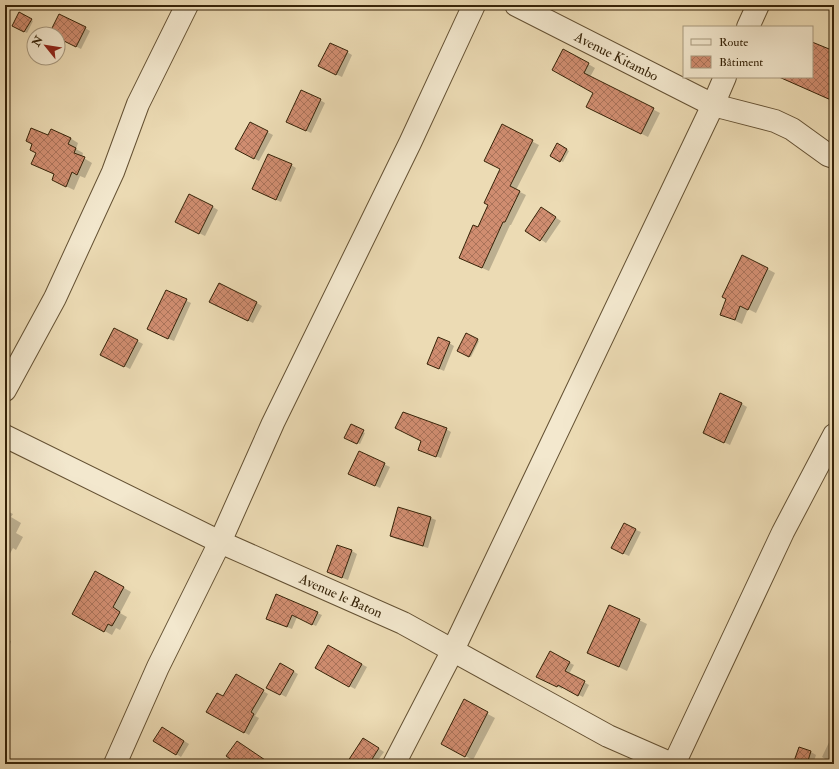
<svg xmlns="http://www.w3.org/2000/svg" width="839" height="769" viewBox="0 0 839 769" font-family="'IM FELL Double Pica',serif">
	<defs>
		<pattern id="building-cross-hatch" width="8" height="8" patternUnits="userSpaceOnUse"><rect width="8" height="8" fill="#d08d70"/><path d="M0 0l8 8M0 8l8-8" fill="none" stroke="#aa735a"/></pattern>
	</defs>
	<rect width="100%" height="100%" fill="#ecdbb4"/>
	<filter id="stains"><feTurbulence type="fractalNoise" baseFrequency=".005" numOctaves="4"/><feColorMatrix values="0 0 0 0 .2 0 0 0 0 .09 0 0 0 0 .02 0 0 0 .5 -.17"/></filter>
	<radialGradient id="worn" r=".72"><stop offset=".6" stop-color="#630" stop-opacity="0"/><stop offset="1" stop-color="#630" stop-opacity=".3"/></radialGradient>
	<!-- shadow -->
	<path fill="#0003" d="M20,14L33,21L27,33L13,26Z
		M85,28L90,31L81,49L58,37V34H52Z
		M564,50L595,68L590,77L660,113L648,137L595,110L594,93Z
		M347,52L352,55L342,77L325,69Z
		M812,52H834V101L798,84L801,77H812Z
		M320,100L325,103L311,133L292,124Z
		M250,123L273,135L259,161L241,152Z
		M502,126L539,145L516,190L526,195L511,225H510L489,271L460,258L478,228L490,205L501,169Z
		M49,137L70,138L78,143L76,149L83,153L82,157L92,163L85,178L80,176L74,190L53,180L55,175L33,164Z
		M557,144L569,151L563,162L551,155Z
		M291,165L296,168L281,202L259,192Z
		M213,207L218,210L205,236L181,224Z
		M546,211L561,221L546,243L527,230Z
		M743,256L775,273L756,313L748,309L742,324L721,314Z
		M166,291L191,303L174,341L153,332Z
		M257,303L262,306L253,323L216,305Z
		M5,317L8,319L5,325Z
		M115,329L143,344L130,369L107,357Z
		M466,334L479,341L471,357L458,351Z
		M449,343L454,346L444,371L433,366Z
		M742,404L747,407L730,445L709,435Z
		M351,426L365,433L360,444L346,437Z
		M446,429L451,432L441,458L423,452Z
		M359,452L390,467L380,488L355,476Z
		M5,510L13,514L11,517L21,523L16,533L23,537L16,550L13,548L5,563Z
		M431,518L436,520L428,548L396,539L391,536Z
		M636,530L641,532L629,556L618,551Z
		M352,551L357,554L348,580L328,572Z
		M96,572L131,592L120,613L127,617L120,630L116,628L112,635L73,614Z
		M276,596L322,615L316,626L297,617L292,629L271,621Z
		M639,620L647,624L627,671L589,653Z
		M5,638L11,641L7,655H5Z
		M328,646L367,667L355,689L316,668Z
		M550,653L574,665L569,674L589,685L583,697L563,687L562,689L538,676Z
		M280,664L298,674L286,697L267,687Z
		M236,675L268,694L255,716L259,718L249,735L208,712L223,698Z
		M464,701L495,718L473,760L450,748Z
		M5,728L10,731L5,744Z
		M162,728L189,744L181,757L155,740Z
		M834,732V764L822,757Z
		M369,742L384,752L375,764H347Z
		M811,752L816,755L813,764H794Z"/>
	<!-- building -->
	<path fill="url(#building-cross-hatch)" stroke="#362308" d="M19,12L32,19L24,32L12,26Z
		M59,14L86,27L76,47L58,38V34H49Z
		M812,42L834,51V92L831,100L779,77H812Z
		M330,43L348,51L336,75L318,66Z
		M563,49L589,63L584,73L654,108L641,134L586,107L593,93L552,70Z
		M301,90L321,99L306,131L286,122Z
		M250,122L268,131L254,159L235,149Z
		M502,124L533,140L510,186L520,191L505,222H503L482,268L459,258L473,225L478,227L488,205L484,203L500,169L484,161Z
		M31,128L48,135L51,129L71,138L68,144L76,148L74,153L85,157L77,175L72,172L66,187L52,180L54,174L31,164L36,153L30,150L32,144L26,141Z
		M557,143L567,149L560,162L550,156Z
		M268,154L292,164L276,200L252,189Z
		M189,194L213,206L199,234L175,222Z
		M541,207L556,217L540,241L525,231Z
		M742,255L768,268L748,310L740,306L735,320L720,315L726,299L722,297Z
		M219,283L257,302L248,321L209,302Z
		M166,290L187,299L168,339L147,329Z
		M114,328L138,340L124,367L100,355Z
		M466,333L478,339L469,357L457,351Z
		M438,337L450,342L439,369L427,364Z
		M720,393L742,403L724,443L703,433Z
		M403,412L447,428L436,457L418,450L421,441L395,428Z
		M351,424L364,430L357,444L344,438Z
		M359,451L385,463L375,486L348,474Z
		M398,507L431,517L423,546L390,536Z
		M624,523L636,529L623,554L611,548Z
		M337,545L352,550L342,578L327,572Z
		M95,571L124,587L113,607L120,612L112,626L108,624L104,632L72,614Z
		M276,594L318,612L312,625L292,615L287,627L266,619Z
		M609,605L640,619L619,667L587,653Z
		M328,645L362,664L349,687L315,668Z
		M550,651L570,662L565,671L585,681L578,696L558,685L557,687L536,677Z
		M280,663L294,671L280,695L266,688Z
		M236,674L264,690L251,712L254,714L244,733L206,712L217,693L223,696Z
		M464,699L488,712L465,757L441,744Z
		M162,727L184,741L176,755L153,741Z
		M363,738L379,748L369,764H346Z
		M237,741L271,764H237L226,756Z
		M799,747L811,751L807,764H793Z"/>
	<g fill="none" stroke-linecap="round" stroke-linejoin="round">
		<defs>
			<g id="minor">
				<path id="s1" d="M516,5L713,105L725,77"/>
				<path d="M748,27L758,5"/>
				<path d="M5,390L55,298L113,172L138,104L187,5"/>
				<path id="s2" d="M5,436L220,542L403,623L608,736L672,764"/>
				<path d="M115,764L158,667L220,542L273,423L410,143L474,5"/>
				<path d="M394,764L453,650L713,105L775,121L792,129L828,155L834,157"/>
				<path d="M674,764L783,532L834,435"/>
			</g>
		</defs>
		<!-- minor casing -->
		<use href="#minor" stroke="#645133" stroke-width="24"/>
		<!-- minor -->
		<use href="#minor" stroke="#f3e8ce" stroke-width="22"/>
	</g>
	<g text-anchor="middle" stroke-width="3" stroke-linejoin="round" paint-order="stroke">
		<!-- street labels -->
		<g font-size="14" fill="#362308" stroke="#f3e8ce">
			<text dy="5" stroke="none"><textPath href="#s1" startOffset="113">Avenue Kitambo</textPath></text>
			<text dy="5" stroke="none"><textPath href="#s2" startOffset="372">Avenue le Baton</textPath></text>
		</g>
	</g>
	<!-- margin -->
	<rect width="839" height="769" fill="none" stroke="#ecdbb4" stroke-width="20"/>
	<rect x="6" y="6" width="827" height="757" fill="none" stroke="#362308" stroke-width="2"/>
	<rect x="10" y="10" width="819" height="749" fill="none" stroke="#362308"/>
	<!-- legend -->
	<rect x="683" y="26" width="130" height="52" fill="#f3e8ce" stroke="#a7997f"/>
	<rect x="691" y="39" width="20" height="6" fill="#f3e8ce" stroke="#a7997f"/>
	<text x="719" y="46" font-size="12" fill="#362308">Route</text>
	<rect x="691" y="56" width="20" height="12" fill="url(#building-cross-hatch)" stroke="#a7997f"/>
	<text x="719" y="66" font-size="12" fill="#362308">Bâtiment</text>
	<!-- north arrow -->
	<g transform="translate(46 46) rotate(300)"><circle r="19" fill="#f3e8ce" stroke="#a7997f"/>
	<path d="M0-3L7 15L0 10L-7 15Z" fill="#8f2418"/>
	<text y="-6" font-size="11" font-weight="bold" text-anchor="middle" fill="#362308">N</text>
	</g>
	<rect width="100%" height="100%" filter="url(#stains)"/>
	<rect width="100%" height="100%" fill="url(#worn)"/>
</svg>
